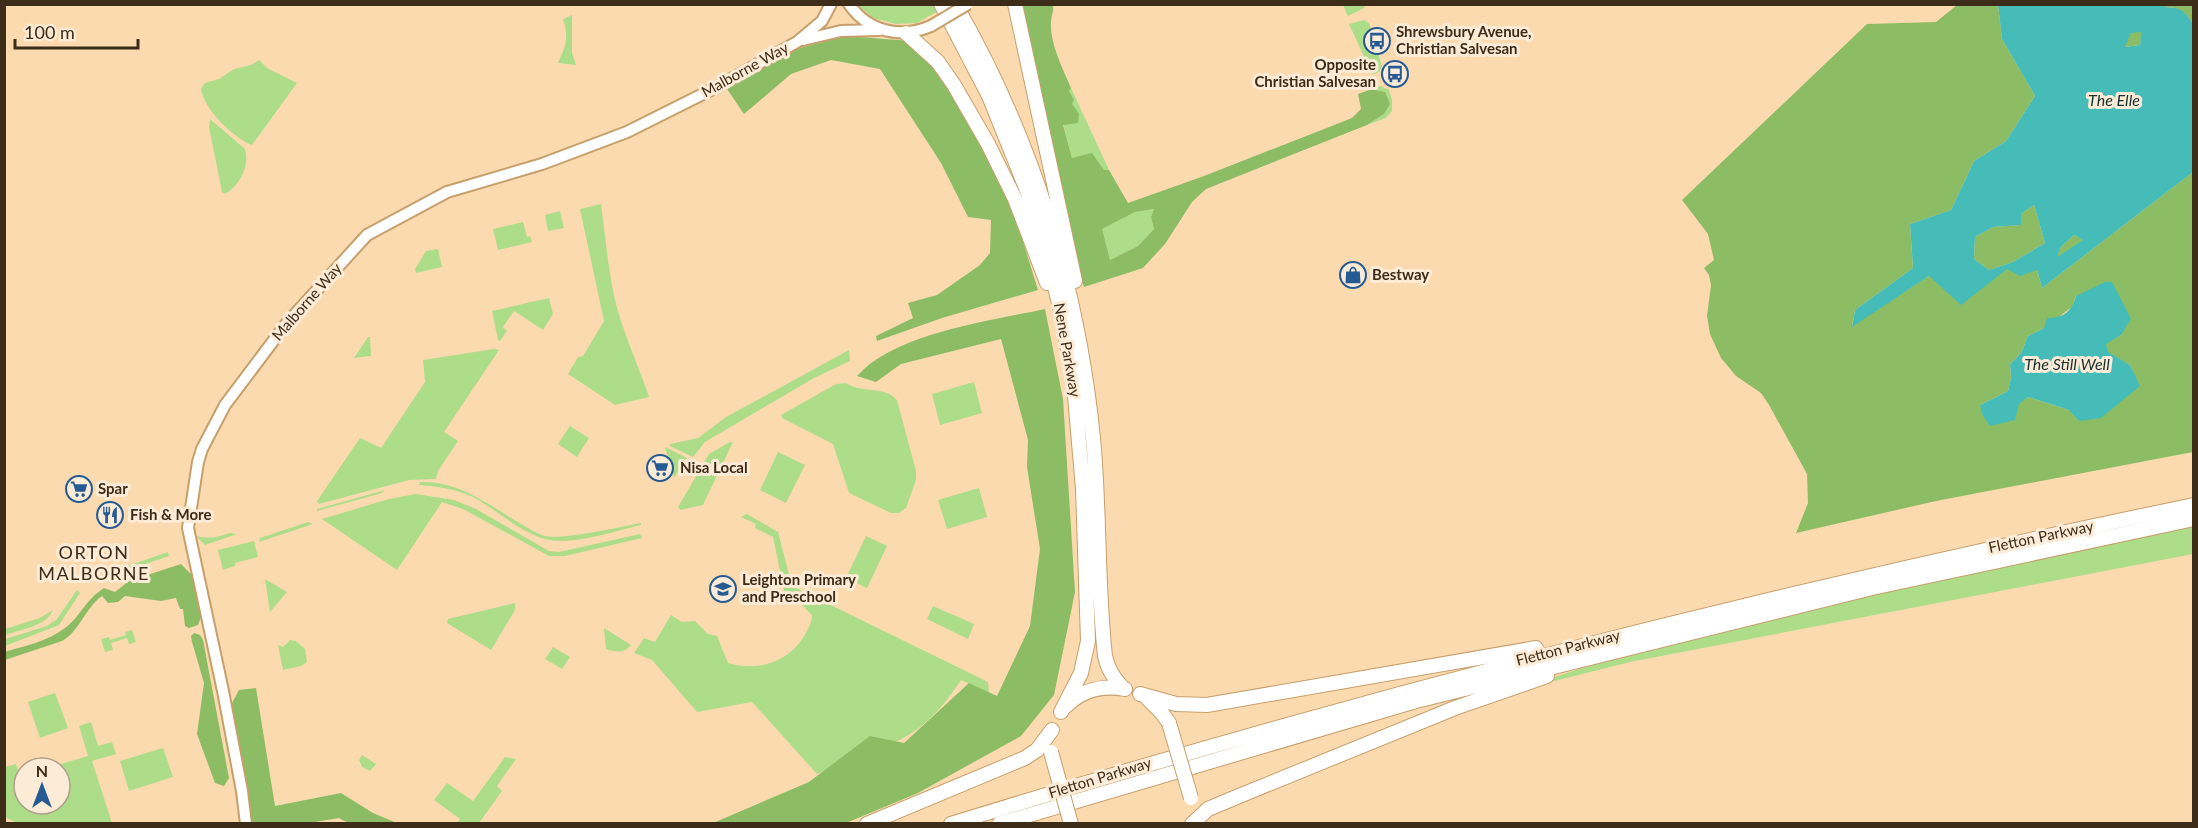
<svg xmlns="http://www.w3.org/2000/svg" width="2198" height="828" viewBox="0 0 2198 828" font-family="Lato,sans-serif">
	<rect width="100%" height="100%" fill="#fcdab0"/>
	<!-- green -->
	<path fill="#addd89" d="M858,5H934L938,11L917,23L896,24L873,18Z
		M1343,5H1365L1364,8L1348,16Z
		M572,15V53L576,65L558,63C566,44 569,39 563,19Z
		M1364,20L1369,23L1382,66C1380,71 1378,74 1372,74L1349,24Z
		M259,60L267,68L297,83L252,145C233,138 204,109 201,89L205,83L219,79L234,69L251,65Z
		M1381,86L1389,90L1392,100V111L1386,118L1367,125L1384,114L1385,92L1372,89Z
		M1071,88L1109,170H1104L1072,158L1063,124L1077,123L1068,91Z
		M210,119L245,149C250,165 240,186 225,194L222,192L209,127Z
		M601,204C605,235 608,266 614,296C622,331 638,364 649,397L615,405L568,374L578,357L583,356L604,321L580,209Z
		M1154,209L1151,217L1154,229L1138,246L1110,260L1101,229L1135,212Z
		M560,211L564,228L548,231L545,215Z
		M523,222L527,237L530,236L532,242L498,250L493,229Z
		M438,249L442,267L416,273L415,269L426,251Z
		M549,298L553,314L543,330L514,311L503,327L507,331L500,341L498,340L492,311Z
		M368,337H370L371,356L354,358Z
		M494,349L499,350L444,432L458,441L438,471L436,479L409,480L319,504L317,501L360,438L381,448L425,382L423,360Z
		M849,350L850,361L814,378L705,442L693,457L670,446V444L698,438L726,417Z
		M974,382L982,413L940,425L932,394Z
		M846,383C861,394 884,385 897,400L916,471V480L906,508L899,513H891L849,493L833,444L782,418L781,415L836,384Z
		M570,426L589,438L577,457L558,444Z
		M730,442H733L703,505L680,510L678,507L709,454Z
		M665,447L687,458L684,462L688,465L683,473L679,470L674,478Z
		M778,452L805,465L786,503L760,490Z
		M420,482C458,481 485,502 516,521C525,526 535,533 545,536C564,540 619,527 641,523V525C614,531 573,546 545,539C518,531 497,510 473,497C456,489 437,486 419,485Z
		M979,488L987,517L947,529L938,500Z
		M385,490L382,493L317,511V509Z
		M416,494L454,500L476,509L549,551L559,552L640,534L642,538L565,556H549L463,509L442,502L397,570L322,519L389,499Z
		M747,514L778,532L792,586L988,682L989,693L961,680C951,695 939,711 925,723C901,745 848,761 817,774L752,702L697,712L652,660L634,653L644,638L655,642L671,615L682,622L695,621L708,634L717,636L728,663C759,672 790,662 806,633C809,627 812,622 812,615L800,603L787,605L773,537L755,528L756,524L741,517Z
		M308,522L313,524L259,542L260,538Z
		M2193,524V554L1630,662L1507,693L1624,654L1774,616Z
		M230,533L237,534L205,545L196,536C210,539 215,538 230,533Z
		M866,536L887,546L867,588L846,578Z
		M254,541L258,557L235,563V566L223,570L218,550Z
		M168,552L169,556L105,578L104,574Z
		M265,579L287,592L270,612Z
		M77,590L80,593L59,625L5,646V639L47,626L57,619Z
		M515,603V610L491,650L447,623L448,619Z
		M933,606L974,624L968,639L927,619Z
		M53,610C47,626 19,630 5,635V629L40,618Z
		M604,628L631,645C624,654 615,652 606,649Z
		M132,630L136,642L129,644L127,638L111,643L113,650L105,652L101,639L109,637L110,640L126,635L125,632Z
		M290,640L296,641L305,649L307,662L301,666L283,670L278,645L283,647Z
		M553,647L570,657L562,669L545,659Z
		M55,693L68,728L40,738L28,702Z
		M91,722L98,746L112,742L116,754L92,761L112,823H17L5,817V767L16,764L20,776L24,775V804H60V768H47L88,756L79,726Z
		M163,748L173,777L129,791L120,761Z
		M362,755L376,764L370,771L362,767L359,760Z
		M505,757L516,759L497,786L502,791L479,823H457L460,819L434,800L447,783L473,801Z"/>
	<!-- forest -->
	<path fill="#8cbd64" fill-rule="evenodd" d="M1020,5H1053C1054,12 1051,16 1051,23C1050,44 1063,69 1071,88L1069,91L1074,100L1072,104L1079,114L1078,123L1063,125L1072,158L1092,153L1104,170H1109L1128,203L1204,176L1352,118L1361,109L1358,94L1372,89L1385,92L1390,104L1384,114L1367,125L1206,189L1192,202L1165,244L1143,268L1084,287L1069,238ZM1154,209L1151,217L1154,229L1138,246L1110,260L1102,229L1135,212Z
		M1957,5H1998L2002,39L2035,96L2006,141L1974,161L1951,210L1910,224L1913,268L1855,310L1852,326L1929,276L2007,268L2037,270L2042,288L2193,172V452L1936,501L1796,533L1808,503L1807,474L1769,405L1761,393L1736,376L1721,358L1710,334L1707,316L1711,285L1709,275L1704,268L1714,260L1708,234L1682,200L1867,24L1936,22ZM2076,296L2121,335L2105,344L2108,353L2130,365L2139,386L2122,399L2069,410L2028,397L2019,403L1980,405L2008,391L2011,378L2010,364L2021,353L2028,336L2044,328L2072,307Z
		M2164,5H2193V24C2184,10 2181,8 2165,7Z
		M2131,32H2142L2140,45L2124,47Z
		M846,36L911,41L954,94L1008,193L1038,290L942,318L877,341L876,336L913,318L908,303L937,295L980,265L990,253L991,220L968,217L941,163L880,69L831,60L791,74L744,114L727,89L788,51Z
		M2034,205L2045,243L2013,262L1989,270L1974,259L1975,237L1993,227L2020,225L2021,214Z
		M2074,235L2084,240L2056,258L2061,247Z
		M1045,309L1063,399L1075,592L1054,695L1021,736L918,793L846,823H713L809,782L870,736L904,743L969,683L997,696L1030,626L1040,549L1027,467L1028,440L1001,339L901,364L876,382L857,376C895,333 990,321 1045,309Z
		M181,564L193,576L202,614L198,625L189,628L185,626L183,609H180L176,598L161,601L125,596L118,602L108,603L102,596C85,608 80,631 62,641L5,660L4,652C25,646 48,641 65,628C81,616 85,600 104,588L115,592L129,581Z
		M194,633L200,635L203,640L229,778L224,786L215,783L197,734L204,683L192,642L191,636Z
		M256,688L275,806L341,793L373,813L397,823H348L339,818L309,823H251L232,703L239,690Z"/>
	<!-- water -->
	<path fill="#46bcb9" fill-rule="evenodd" d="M2164,4L2165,7C2182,8 2184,10 2193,24V172L2042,288L2037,270L2020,276L2007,269L1961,305L1929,276L1852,327L1855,310L1913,268L1910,224L1951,210L1974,161L2006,141L2035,96L2002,39L1998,5ZM2141,32L2140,45L2125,47L2131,33ZM2034,205L2045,243L2013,262L1989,270L1974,259L1975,237L1993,227L2021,225V214ZM2074,235L2083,240L2057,257L2061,247Z
		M2105,282H2112L2131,319L2121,335L2106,344L2108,352L2130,365L2140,386L2101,418L2079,421L2069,410L2028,397L2019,404L2015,420L1990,426L1982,414L1980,405L2008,391L2011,378L2010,364L2021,353L2028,336L2044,328L2047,318C2064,318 2071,312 2076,296Z"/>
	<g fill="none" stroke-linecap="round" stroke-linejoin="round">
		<defs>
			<path id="secondary" d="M849,4C868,32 901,39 931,26
				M803,40L841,31L879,30
				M246,824L242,791L223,691L188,528L198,462L202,449L225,405L286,324L367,235L447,192L542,164L627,132L715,88L797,42L822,21L831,4"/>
			<path id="highway" d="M941,4L989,96L1028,193L1047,256L1062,315L1074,385L1083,489L1088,641L1081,673L1061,712
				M955,4C1032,137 1078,286 1093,438C1100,511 1097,584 1105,656C1108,670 1114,678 1123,688
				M1015,4L1075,281
				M906,33L938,62L954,85L988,144L1015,199L1047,283
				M1140,694L1176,704L1207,705L1536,648
				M1148,699L1162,713L1169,723
				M1066,706C1082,690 1103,685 1125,689
				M867,824L1025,758L1037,750L1052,730
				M951,824C1361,697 1774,592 2194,505
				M999,824L1416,701L1872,588L2194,519
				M1192,824L1208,809L1239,796L1455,708L1547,676"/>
		</defs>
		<!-- secondary casing -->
		<use href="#secondary" stroke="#c79f6b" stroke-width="14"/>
		<!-- highway casing -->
		<use href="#highway" stroke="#c79f6b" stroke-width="16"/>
		<!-- secondary -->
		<use href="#secondary" stroke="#fff" stroke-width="10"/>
		<!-- highway -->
		<use href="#highway" stroke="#fff" stroke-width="14"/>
		<defs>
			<path id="secondary-bridge" d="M931,26L968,4"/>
			<path id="highway-bridge" d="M1169,723L1191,798
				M1051,752L1071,824"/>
		</defs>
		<!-- secondary-bridge casing -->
		<use href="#secondary-bridge" stroke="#c79f6b" stroke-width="14" stroke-linecap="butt"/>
		<!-- highway-bridge casing -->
		<use href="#highway-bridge" stroke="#c79f6b" stroke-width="16" stroke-linecap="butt"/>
		<!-- secondary-bridge -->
		<use href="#secondary-bridge" stroke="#fff" stroke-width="10"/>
		<!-- highway-bridge -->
		<use href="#highway-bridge" stroke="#fff" stroke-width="14"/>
	</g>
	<!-- icons -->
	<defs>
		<symbol id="bus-ring" viewBox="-11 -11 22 22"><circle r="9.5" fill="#fcebd6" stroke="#255a92" stroke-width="1.5"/><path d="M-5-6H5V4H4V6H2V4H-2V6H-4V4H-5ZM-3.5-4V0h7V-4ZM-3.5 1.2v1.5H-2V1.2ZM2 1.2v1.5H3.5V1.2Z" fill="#255a92"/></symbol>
		<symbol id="shop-ring" viewBox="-11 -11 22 22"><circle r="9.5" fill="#fcebd6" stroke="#255a92" stroke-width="1.5"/><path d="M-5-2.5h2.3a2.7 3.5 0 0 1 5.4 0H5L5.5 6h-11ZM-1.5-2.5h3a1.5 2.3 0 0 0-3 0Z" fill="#255a92"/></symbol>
		<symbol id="supermarket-ring" viewBox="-11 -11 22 22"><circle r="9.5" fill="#fcebd6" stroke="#255a92" stroke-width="1.5"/><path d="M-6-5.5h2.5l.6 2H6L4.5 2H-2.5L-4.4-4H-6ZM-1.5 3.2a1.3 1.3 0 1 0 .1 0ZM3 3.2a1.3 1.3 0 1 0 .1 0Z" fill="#255a92"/></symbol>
		<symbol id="restaurant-ring" viewBox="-11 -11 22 22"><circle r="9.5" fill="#fcebd6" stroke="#255a92" stroke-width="1.5"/><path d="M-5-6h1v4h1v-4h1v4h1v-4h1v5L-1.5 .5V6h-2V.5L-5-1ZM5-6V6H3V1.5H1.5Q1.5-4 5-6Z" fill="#255a92"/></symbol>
		<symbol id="school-ring" viewBox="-11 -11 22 22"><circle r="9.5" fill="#fcebd6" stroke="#255a92" stroke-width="1.5"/><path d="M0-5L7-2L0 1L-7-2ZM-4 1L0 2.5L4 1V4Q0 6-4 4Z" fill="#255a92"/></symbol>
	</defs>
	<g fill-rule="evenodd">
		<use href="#bus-ring" x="1362" y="26" width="30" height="30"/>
		<use href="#bus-ring" x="1380" y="59" width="30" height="30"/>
		<use href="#shop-ring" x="1338" y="260" width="30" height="30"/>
		<use href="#supermarket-ring" x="645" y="453" width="30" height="30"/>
		<use href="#supermarket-ring" x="64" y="474" width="30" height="30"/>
		<use href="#restaurant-ring" x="95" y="500" width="30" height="30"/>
		<use href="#school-ring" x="708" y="574" width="30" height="30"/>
	</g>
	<g text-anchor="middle" stroke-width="6" stroke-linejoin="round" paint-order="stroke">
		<!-- poi labels -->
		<g font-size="15" font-weight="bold" fill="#3d2c17" stroke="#fcebd6" text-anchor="start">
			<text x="1396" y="37">Shrewsbury Avenue,<tspan x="1396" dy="17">Christian Salvesan</tspan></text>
			<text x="1376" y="70" text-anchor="end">Opposite<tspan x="1376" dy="17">Christian Salvesan</tspan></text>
			<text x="1372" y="280">Bestway</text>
			<text x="680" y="473">Nisa Local</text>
			<text x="98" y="494">Spar</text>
			<text x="130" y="520">Fish &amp; More</text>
			<text x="742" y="585">Leighton Primary<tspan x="742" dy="17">and Preschool</tspan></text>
		</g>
		<!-- street labels -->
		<g font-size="15" fill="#3d2c17" stroke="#fcebd6">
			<text transform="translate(745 70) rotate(-29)" y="5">Malborne Way</text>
			<text transform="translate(307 302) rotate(-49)" y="5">Malborne Way</text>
			<text transform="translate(1067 350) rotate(80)" y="5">Nene Parkway</text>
			<text transform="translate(2041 537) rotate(-12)" y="5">Fletton Parkway</text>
			<text transform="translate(1568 648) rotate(-14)" y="5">Fletton Parkway</text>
			<text transform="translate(1100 778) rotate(-17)" y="5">Fletton Parkway</text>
		</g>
		<!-- water labels -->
		<g font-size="16" font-style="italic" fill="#193332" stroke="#fcebd6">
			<text x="2114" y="106">The Elle</text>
			<text x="2067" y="370">The Still Well</text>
		</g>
		<!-- quarter labels -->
		<g font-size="18" letter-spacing="1.5" fill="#3d2c17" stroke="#fcebd6">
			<text x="94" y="559">ORTON<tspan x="94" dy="21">MALBORNE</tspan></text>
		</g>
	</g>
	<!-- border -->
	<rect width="2198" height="828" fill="none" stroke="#3d2c17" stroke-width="12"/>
	<!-- north arrow -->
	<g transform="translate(42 786)"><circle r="28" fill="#fcebd6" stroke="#b09f8a" stroke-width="1.5"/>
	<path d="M0-4.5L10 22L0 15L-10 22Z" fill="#255a92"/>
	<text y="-9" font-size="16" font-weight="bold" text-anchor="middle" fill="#3d2c17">N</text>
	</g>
	<!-- scale -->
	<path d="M15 39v9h123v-9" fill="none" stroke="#3d2c17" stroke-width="3"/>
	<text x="24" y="39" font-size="18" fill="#3d2c17" stroke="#fcebd6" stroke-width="4.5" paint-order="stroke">100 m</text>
</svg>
